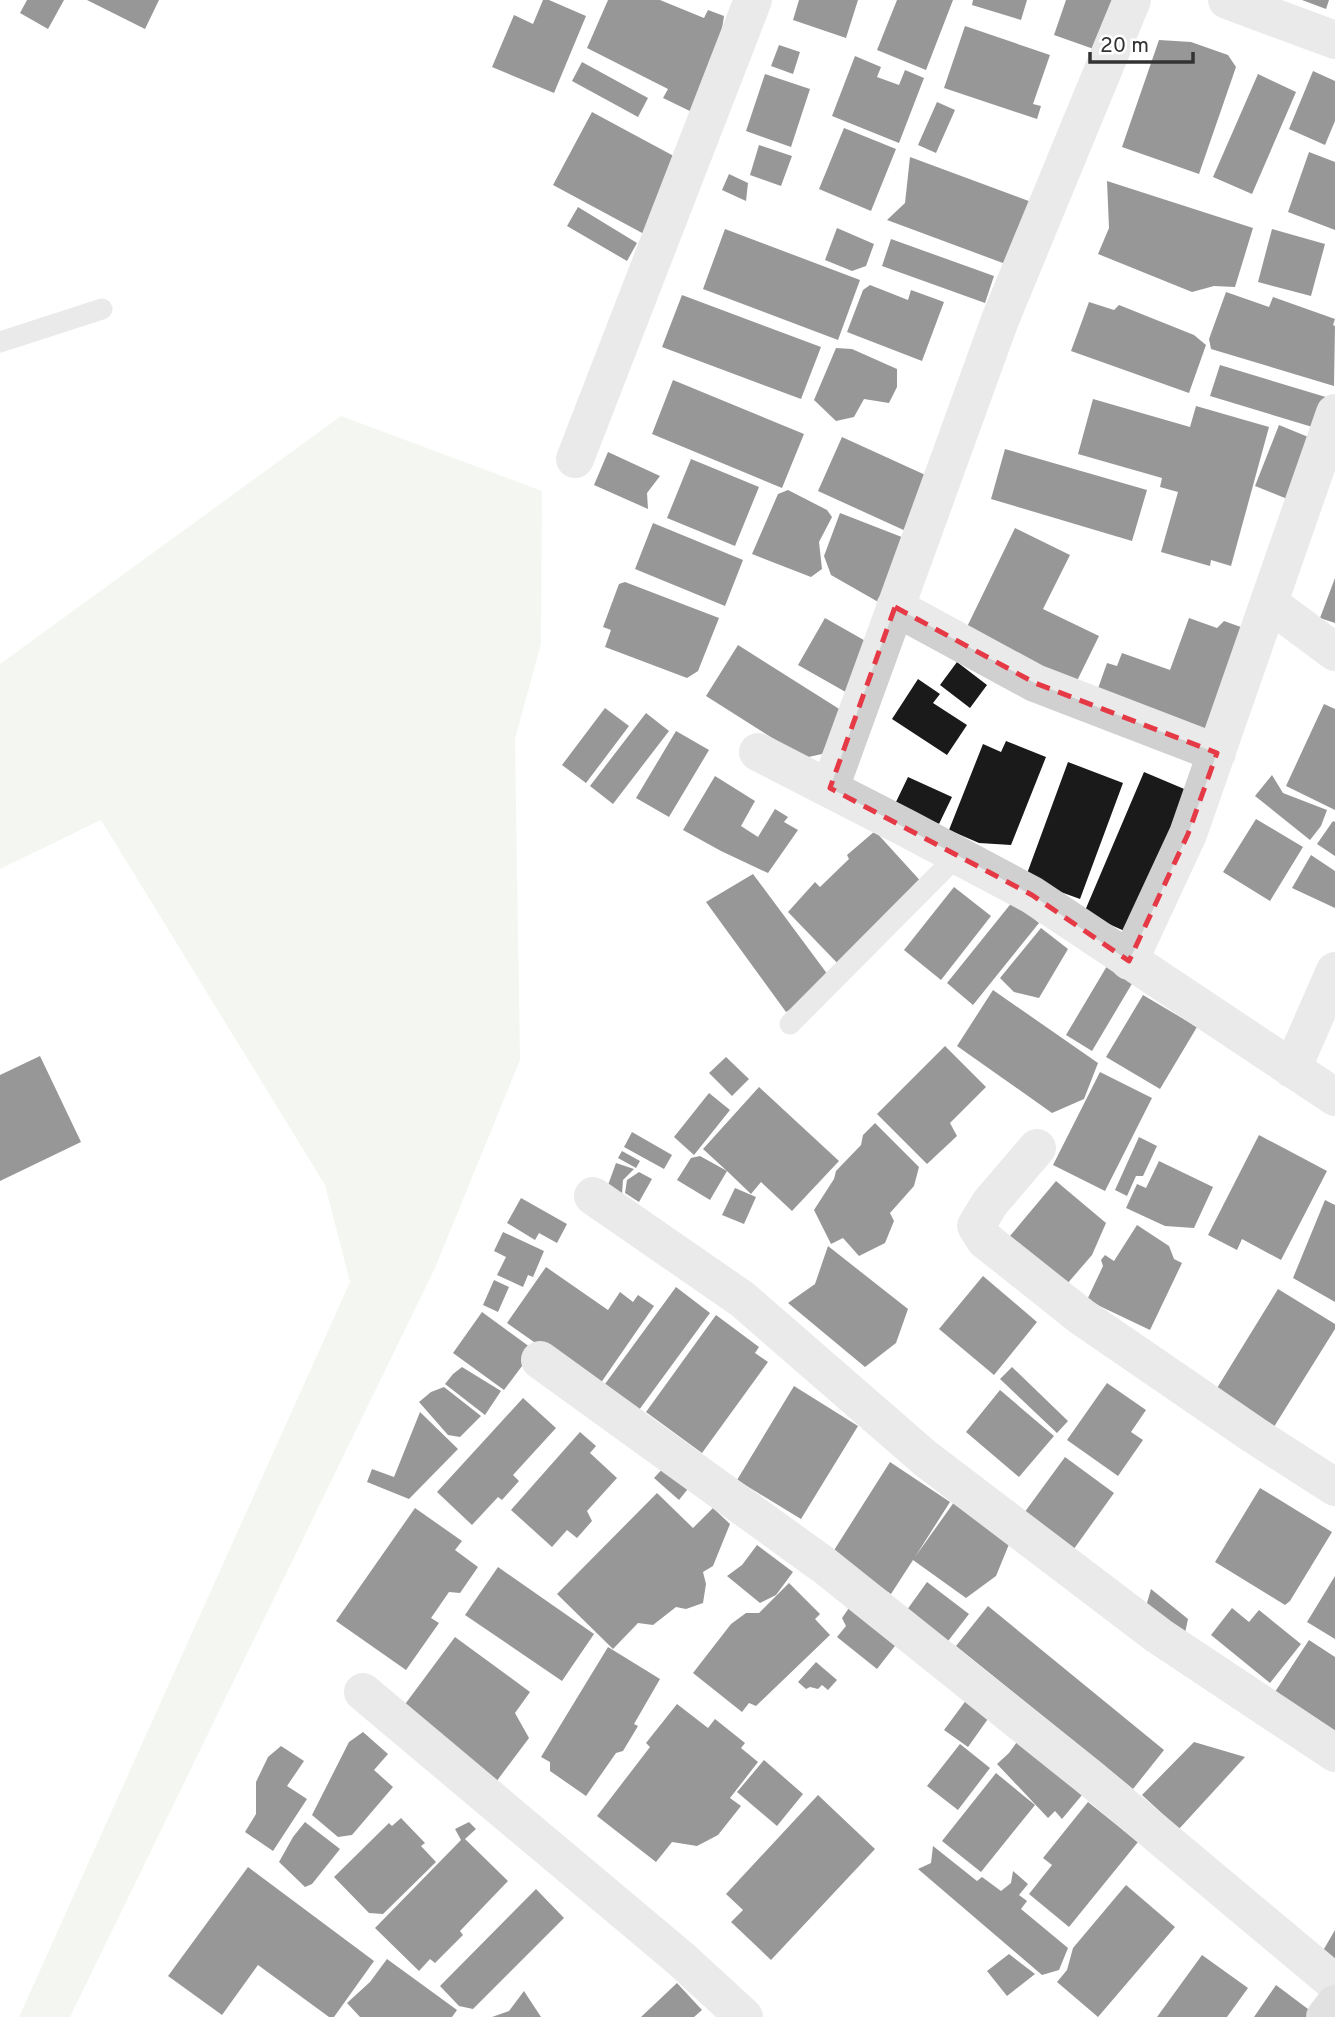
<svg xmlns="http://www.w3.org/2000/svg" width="1335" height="2017" viewBox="0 0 1335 2017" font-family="Overpass,sans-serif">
	<rect width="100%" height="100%" fill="#fff"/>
	<!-- green -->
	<path fill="#e6ecdf" d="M341,416L542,491L541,644L515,739L520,1060L435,1268L70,2017H19L350,1282L325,1185L101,820L0,869V664Z"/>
	<!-- building -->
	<path fill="#1a1a1a" d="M27,0H64L48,29L20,13Z
		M87,0H159L145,29Z
		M543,0H549L586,16L554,93L492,67L514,15L533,24Z
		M608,0H660L704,18L708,10L724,16L716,68L694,113L663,98L668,89L587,48Z
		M799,0H858L846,38L793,20Z
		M897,0H953L926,70L877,50Z
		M973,0H1027L1021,20L972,5Z
		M1066,0H1120L1102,52L1054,35Z
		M1302,0H1329L1326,9Z
		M965,26L1050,55L1033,104L1041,106L1037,119L944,88Z
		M1159,40L1191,42L1228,55L1236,67L1199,174L1122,147Z
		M779,45L800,52L793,74L771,66Z
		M855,56L881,67L877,77L899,85L905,70L924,78L899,143L832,116Z
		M582,62L648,98L638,117L572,81Z
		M1313,71L1335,81V121L1325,145L1289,129Z
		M765,74L810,89L791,147L746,131Z
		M1258,74L1296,92L1252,194L1213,177Z
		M937,102L955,110L936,153L918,145Z
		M592,112L683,161L644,234L553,185Z
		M844,128L896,149L871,211L819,189Z
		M759,145L792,156L781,186L750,175Z
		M1309,152L1335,162V230L1288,212Z
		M910,157L1034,203L1011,266L887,220L905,203Z
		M729,174L748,183L746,201L722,190Z
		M1107,181L1253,228L1235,287L1214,286L1192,292L1098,254L1109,228Z
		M578,207L637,243L627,261L567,226Z
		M837,228L874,244L866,266L852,271L825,260Z
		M725,229L860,280L838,340L703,289Z
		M1272,229L1325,244L1311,296L1258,282Z
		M891,239L994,276L985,303L882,266Z
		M870,285L908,300L911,290L944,302L922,361L847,332L863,290Z
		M1226,292L1269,307L1273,297L1335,319L1333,325L1335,326L1334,386L1211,349L1209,339Z
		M682,295L821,347L801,399L662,347Z
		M1089,302L1114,310L1119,305L1194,335L1206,345L1189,393L1071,351Z
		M836,348L852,349L897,369V387L889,403L864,399L854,417L836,421L814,400Z
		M1220,365L1329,398L1319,429L1210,396Z
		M673,380L804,434L782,488L652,434Z
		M1093,399L1190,427L1196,406L1269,427L1231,566L1211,560L1210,566L1161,552L1178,492L1160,487L1162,478L1078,454Z
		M1279,425L1318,441L1295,502L1255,486Z
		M842,437L932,478L908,532L818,491Z
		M1005,449L1147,490L1132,541L991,499Z
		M608,452L660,476L647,493L648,509L594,485Z
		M691,459L759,487L735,546L667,518Z
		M788,490L827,510L832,517L819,542L822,569L811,577L752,554L778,494Z
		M840,513L930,548L887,607L831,575L824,556Z
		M653,523L743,560L725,606L635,569Z
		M1015,528L1070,555L1043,609L1099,636L1074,687L964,633Z
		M1335,578V623L1320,618Z
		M625,582L719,618L698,671L687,678L605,647L611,630L603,627L619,584Z
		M825,618L885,652L858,699L798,665Z
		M1189,618L1217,628L1224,621L1269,637L1229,746L1095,697L1107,663L1117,666L1122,653L1170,670Z
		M738,645L844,712L822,754L804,758L706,696Z
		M957,662L987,685L970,708L940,685Z
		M918,679L940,694L933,703L967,725L947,755L892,719Z
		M1324,704L1335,709V810L1286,786Z
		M605,708L629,726L586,783L562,765Z
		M646,713L669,731L613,804L590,786Z
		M676,731L709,750L669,817L636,798Z
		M1006,741L1046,757L1011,845L979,843L949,830L983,744L1001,752Z
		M1068,762L1123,783L1080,899L1025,879Z
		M1144,772L1189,791L1129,933L1084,913Z
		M1272,775L1283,793L1327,810L1321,826L1310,840L1255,796Z
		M715,776L755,801L741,826L758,837L775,809L788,817L784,822L798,830L768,873L721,851L683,830Z
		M908,777L952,797L939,824L895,804Z
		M1256,819L1303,847L1270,901L1223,872Z
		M1333,821L1335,822V856L1317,844Z
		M875,831L926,887L844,970L788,912L815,882L820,887L849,859L847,855Z
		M1311,855L1335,871V908L1292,888Z
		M753,874L831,979L813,996L786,1012L706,902Z
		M954,887L991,916L941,980L904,950Z
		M1013,901L1039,923L973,1005L947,983Z
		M1041,928L1068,949L1039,998L1014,992L1000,978Z
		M1107,966L1133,982L1092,1051L1066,1035Z
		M993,990L1098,1063L1084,1099L1052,1113L957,1046Z
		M1143,995L1197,1027L1160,1089L1106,1057Z
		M945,1046L986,1087L950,1123L957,1136L927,1164L877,1114Z
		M40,1056L81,1142L0,1181V1075Z
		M726,1057L749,1079L732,1096L709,1073Z
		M1100,1072L1152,1098L1105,1191L1053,1165Z
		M759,1087L839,1161L792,1211L761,1182L751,1194L727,1171L710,1200L677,1180L691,1158L700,1156L727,1171L703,1149Z
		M709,1093L730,1110L694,1155L674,1137Z
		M875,1123L919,1167L914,1186L890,1213L894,1221L885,1243L859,1256L843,1238L831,1244L814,1210L834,1179L836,1171L861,1145L863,1135Z
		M632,1132L672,1155L664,1169L624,1147Z
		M1259,1135L1327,1171L1281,1260L1242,1239L1237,1250L1208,1235Z
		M1139,1137L1157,1146L1143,1176H1136L1127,1196L1115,1190Z
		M622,1151L640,1161L636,1168L618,1158Z
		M1159,1161L1213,1187L1194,1228L1165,1226L1126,1208L1137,1184L1146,1188Z
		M616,1163L634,1169L623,1180L622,1194L608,1185Z
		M639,1172L652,1179L639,1202L625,1193L627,1180Z
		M1056,1181L1106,1223L1092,1255L1067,1284L1010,1236Z
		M735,1188L756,1197L744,1224L722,1215Z
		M521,1198L567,1224L557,1243L539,1233L535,1240L507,1223Z
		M1325,1200L1335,1205V1302L1293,1278Z
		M1137,1225L1169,1246L1174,1259L1182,1263L1150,1330L1087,1300L1103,1266L1101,1260L1105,1255L1114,1261Z
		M503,1232L544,1251L533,1277L528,1275L523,1287L497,1275L506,1257L494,1251Z
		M828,1246L908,1309L896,1343L865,1367L788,1303L815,1284Z
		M546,1267L608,1310L620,1292L633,1302L638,1295L654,1306L598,1387L507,1323Z
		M983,1276L1037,1322L994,1375L939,1329Z
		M494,1280L509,1287L498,1312L483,1305Z
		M676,1287L710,1313L639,1410L605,1384Z
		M1278,1289L1335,1324V1329L1272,1430L1214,1393Z
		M482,1312L534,1350L504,1390L453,1353Z
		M716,1315L759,1347L755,1353L768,1362L702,1453L646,1412Z
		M462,1367L501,1391L485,1415L445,1384L453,1374Z
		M1012,1367L1068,1421L1057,1433L1000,1379Z
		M1107,1383L1146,1410L1131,1432L1143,1440L1118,1476L1067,1440Z
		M794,1386L858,1426L801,1519L737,1480Z
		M444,1387L481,1416L460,1437L448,1435L419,1402L431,1392Z
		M1000,1390L1054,1436L1019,1477L966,1432Z
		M523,1398L556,1428L513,1475L519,1481L502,1500L498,1497L472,1525L437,1492Z
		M420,1412L458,1449L409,1499L367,1482L372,1469L394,1477Z
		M580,1432L596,1446L590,1453L617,1478L587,1511L592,1521L577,1538L567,1530L552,1547L511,1510Z
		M1065,1457L1114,1493L1066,1560L1016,1524Z
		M890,1462L950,1502L915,1557L957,1498L1012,1537L996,1576L966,1598L913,1560L891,1594L831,1555Z
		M666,1465L691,1485L679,1500L654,1478Z
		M1260,1488L1332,1532L1290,1601L1285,1605L1215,1562Z
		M657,1493L693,1528L713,1508L730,1524L713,1566L703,1572L706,1584L703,1603L686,1609L676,1607L653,1625L638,1623L613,1649L557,1594Z
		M415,1508L462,1541L455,1550L478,1567L460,1593L449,1592L431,1618L439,1623L406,1670L336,1621Z
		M757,1545L793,1572L776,1595L760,1603L727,1576L742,1565Z
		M498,1567L594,1634L562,1681L465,1615Z
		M1335,1576V1639L1307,1622Z
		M927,1582L969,1614L945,1645L904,1614Z
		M789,1583L820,1614L815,1619L830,1635L756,1706L749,1703L742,1712L693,1673L731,1624L746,1613H759Z
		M1151,1589L1188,1619L1185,1633L1145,1610Z
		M851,1605L898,1642L877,1669L837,1637L846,1626L842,1618Z
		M988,1606L1164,1750L1133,1789L956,1646Z
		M1232,1608L1249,1622L1259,1610L1301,1644L1270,1683L1211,1635Z
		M455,1637L530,1692L515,1713L529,1738L496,1782L400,1711Z
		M1309,1640L1335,1657V1741L1271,1698Z
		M608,1647L660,1679L634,1724L638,1726L623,1751L616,1753L586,1796L550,1771V1762L541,1757Z
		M816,1662L837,1680L828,1690L822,1685L818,1689L810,1687L806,1689L798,1682Z
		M967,1699L990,1716L968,1747L944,1730Z
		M677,1704L708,1728L715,1719L745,1743L741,1748L758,1762L730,1798L741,1806L718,1835L697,1846L672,1842L656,1862L597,1816L650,1747L646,1743Z
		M363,1732L388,1754L374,1770L393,1787L352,1835L338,1837L312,1815L349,1742Z
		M1019,1739L1082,1795L1062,1819L1055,1811L1048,1818L997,1764L1009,1753Z
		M1194,1742L1245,1757L1179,1829L1142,1795Z
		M960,1744L990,1768L958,1810L927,1786Z
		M281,1746L304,1761L287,1786L307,1799L273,1851L245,1832L256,1814V1782L268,1757Z
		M764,1760L803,1794L777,1826L737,1792Z
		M996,1773L1035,1805L981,1872L942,1841Z
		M818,1795L875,1849L771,1960L731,1922L743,1910L726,1894Z
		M1088,1802L1138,1842L1069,1927L1029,1894L1052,1865L1043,1858Z
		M401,1818L425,1843L421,1846L436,1862L383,1914L369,1913L334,1877L389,1823L392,1826Z
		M305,1822L340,1849L312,1884L305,1887L279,1862L293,1837Z
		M469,1822L476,1829L465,1839L508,1881L460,1931L463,1935L435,1963L430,1959L419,1971L375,1928L461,1840L455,1829Z
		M933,1846L977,1881L982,1877L1001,1891L1011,1883L1013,1871L1028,1884L1019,1895L1027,1901L1021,1909L1068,1948L1059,1970L1042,1975L918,1869L931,1863Z
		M248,1867L374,1961L334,2017H329L258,1965L222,2015L168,1976Z
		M1126,1885L1175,1927L1098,2017L1057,1982L1067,1970L1073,1948Z
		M536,1889L564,1918L473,2009L459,2006L440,1986Z
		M1335,1930V1971L1317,1961Z
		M1009,1954L1035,1974L1007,1996L987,1971Z
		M1202,1955L1248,1988L1227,2017H1157Z
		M387,1959L457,2010L452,2017H360L347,2003L370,1982Z
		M677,1983L702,2010L694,2017H641Z
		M1276,1985L1312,2012L1308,2017H1254Z
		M524,1991L541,2017H492L509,2011Z"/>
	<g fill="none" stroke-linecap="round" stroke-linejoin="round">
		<!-- lane -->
		<path stroke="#d0d0d0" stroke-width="21" d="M0,342L102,309
			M790,1024L958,855"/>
		<!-- street -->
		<path stroke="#d0d0d0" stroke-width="38" d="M1227,0L1335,40
			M575,459L753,0
			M1269,603L1335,652
			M895,607L1035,683L1217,753
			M758,752L908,829L1032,895L1335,1097
			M830,788L1000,320L1132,0
			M1129,961L1188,834L1335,413
			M1292,1069L1335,971
			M1037,1148L990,1203L976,1226L985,1240L1082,1317L1254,1435L1335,1487
			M593,1196L742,1299L926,1459L1159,1636L1335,1753
			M540,1360L825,1566L1089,1777L1335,1983
			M363,1692L681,1959L744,2017"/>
		<!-- secondary -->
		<path stroke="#bdbdbd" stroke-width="38" d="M1325,2017L1335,2004"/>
	</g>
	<!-- marked area -->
	<path d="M0 0H1335V2017H0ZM895,607L1035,683L1217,753L1188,834L1129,961L1032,895L830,788Z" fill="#fff" fill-opacity=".55" fill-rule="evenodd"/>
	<path fill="none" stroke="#e63946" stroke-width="5" stroke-dasharray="14 9" stroke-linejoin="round" d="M895,607L1035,683L1217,753L1188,834L1129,961L1032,895L830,788Z"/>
	<!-- scale -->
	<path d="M1090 52v10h103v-10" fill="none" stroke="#333333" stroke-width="3.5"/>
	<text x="1100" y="52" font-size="21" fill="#333333" stroke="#ffffff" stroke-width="5" paint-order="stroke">20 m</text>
</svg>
